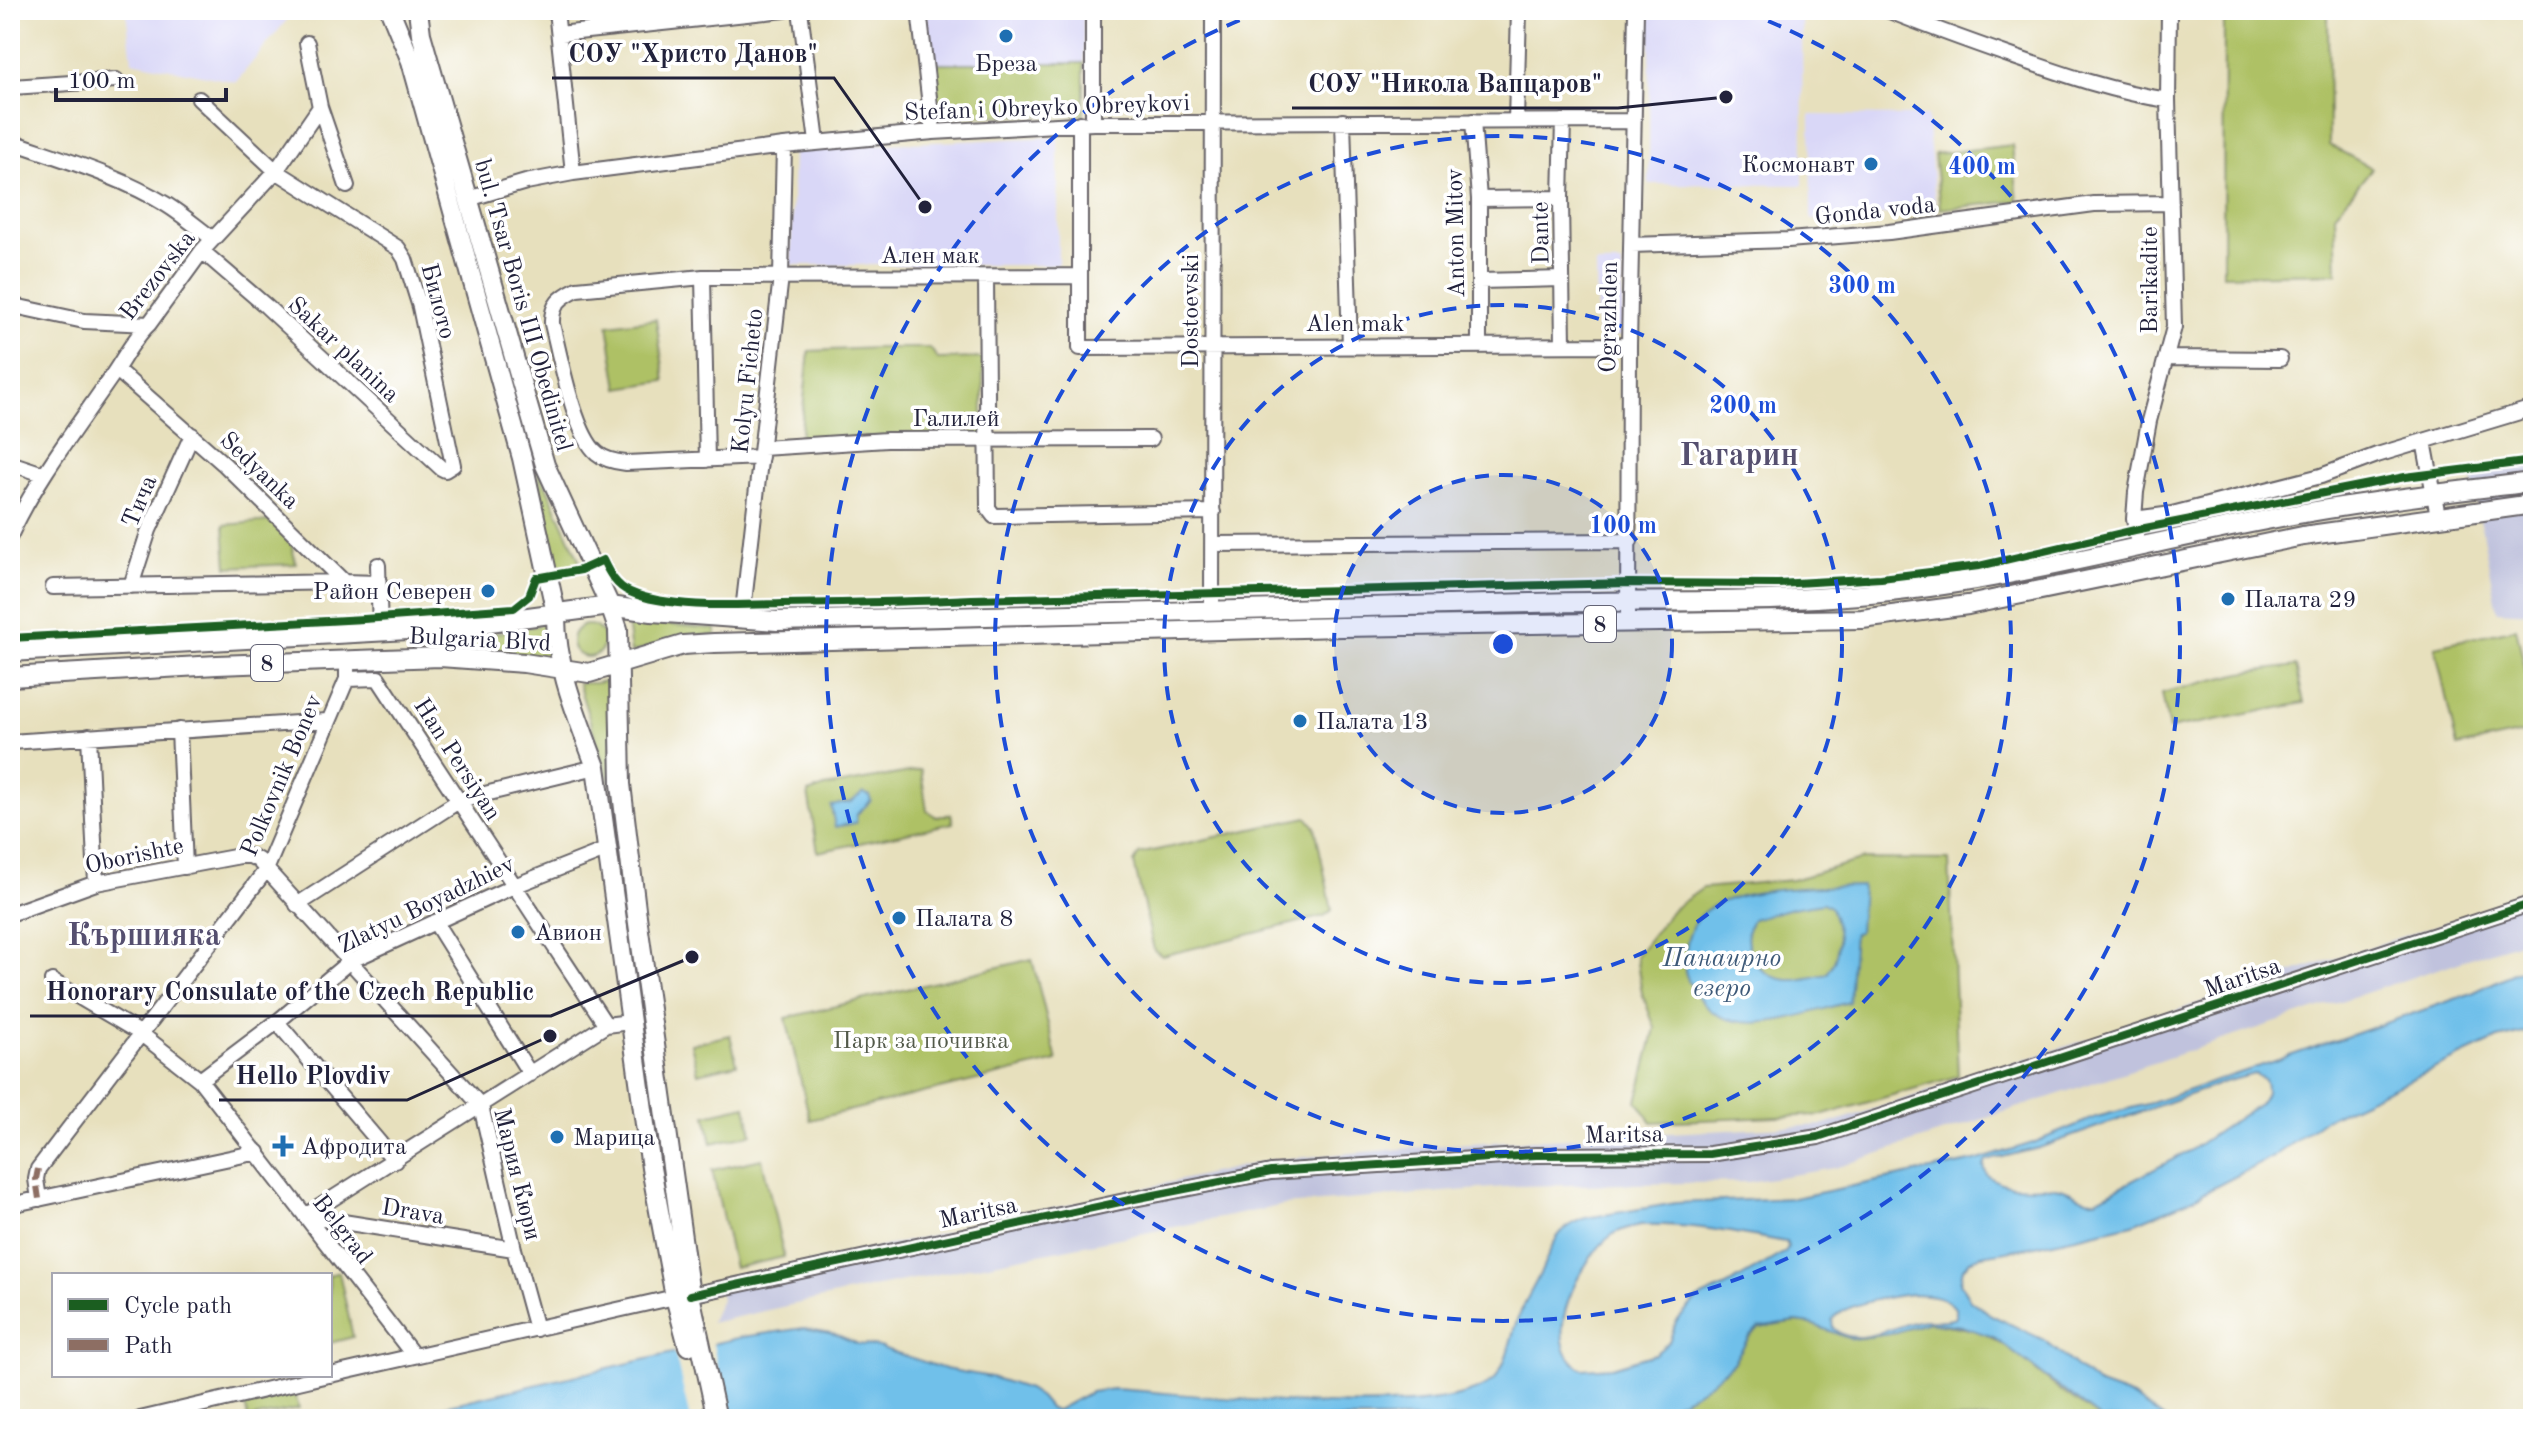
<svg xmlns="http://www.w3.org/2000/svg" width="2543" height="1429" viewBox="0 0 2543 1429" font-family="'Old Standard TT',serif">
	<rect width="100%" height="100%" fill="#fff"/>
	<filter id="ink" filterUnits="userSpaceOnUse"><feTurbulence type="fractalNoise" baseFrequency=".0125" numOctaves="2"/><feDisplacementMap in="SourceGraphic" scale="16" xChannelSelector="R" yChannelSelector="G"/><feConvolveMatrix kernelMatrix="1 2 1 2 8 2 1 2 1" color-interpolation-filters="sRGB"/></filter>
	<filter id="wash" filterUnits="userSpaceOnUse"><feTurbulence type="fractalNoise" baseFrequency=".006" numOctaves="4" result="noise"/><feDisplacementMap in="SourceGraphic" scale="32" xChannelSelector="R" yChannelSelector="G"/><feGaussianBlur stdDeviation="1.8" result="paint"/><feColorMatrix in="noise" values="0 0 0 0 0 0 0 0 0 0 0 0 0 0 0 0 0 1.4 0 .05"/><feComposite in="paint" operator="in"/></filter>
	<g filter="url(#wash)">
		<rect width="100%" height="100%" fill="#e7e0bd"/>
		<!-- built -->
		<path fill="#d9d7f7" d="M126,10H295L236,82L132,61Z
			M926,10H1083L1084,63H930Z
			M1650,10H1802L1803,185L1649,184Z
			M1810,115L1927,116L1936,212L1811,219Z
			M1058,137V265H791L793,148Z
			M1596,264H1622L1623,336H1597Z"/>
		<!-- industrial -->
		<path fill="#c0c2dd" d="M2533,465V613L2497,611L2471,472Z
			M2533,894V940L2519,942L1835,1168L1748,1182L1517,1186L1285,1205L868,1288L710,1323L721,1299L717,1281L796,1266L1270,1160L1470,1143L1825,1125Z"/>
		<!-- green -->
		<path fill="#aec165" stroke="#687250" stroke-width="2" d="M2224,10H2328L2329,145L2372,168L2335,214L2337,273L2223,275Z
			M930,63H1084V115L938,116Z
			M2012,145L2018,201L1940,209L1934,154Z
			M656,319L665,381L618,388L608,325Z
			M877,348H930L938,359L983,358V435L800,439L809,351Z
			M536,463L582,566L557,571Z
			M271,521L290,538L296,564L227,567L224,525Z
			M627,621L716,629V635L681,636L631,653Z
			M545,624L549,659L448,647V642Z
			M572 641a16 16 0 1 1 32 0a16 16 0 1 1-32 0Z
			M2516,628L2533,704V731L2457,747L2435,646Z
			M2296,666L2304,703L2169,729L2162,693L2241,673Z
			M612,679L611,787L578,683H596Z
			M921,770L927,811L937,817L951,814L953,823L818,852L808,793L825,787Z
			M1307,817L1315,827L1332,910L1324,916L1162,956L1154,950L1134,863L1139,854Z
			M1864,859L1949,860L1958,1076L1824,1115L1652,1122L1637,1101L1655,1028L1642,993L1636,956L1673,909L1703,888L1792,880Z
			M1032,959L1057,1061L810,1120L786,1018Z
			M730,1035L737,1064L698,1073L691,1044Z
			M746,1106L752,1134L712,1143L706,1115Z
			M762,1159L784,1257L734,1268L712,1170Z
			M339,1272L353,1337L330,1343L329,1275Z
			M1796,1322L1811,1324L1851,1339L1890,1334L1929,1322L1981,1331L2012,1351L2062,1392L2101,1419H1643L1692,1395L1711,1382L1733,1363L1749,1337L1759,1328Z
			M295,1393L299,1409L248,1419L245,1404Z"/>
		<!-- water -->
		<path fill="#6fc0ea" stroke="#487192" stroke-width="2" fill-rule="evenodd" d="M863,793L869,795L871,801L857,814L856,823L835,827L831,806L851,802Z
			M1862,886L1859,932L1854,933L1849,1002C1802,1014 1728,1046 1696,994C1689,981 1683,975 1685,960C1686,943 1690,922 1705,911C1737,886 1822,887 1862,886ZM1823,903L1831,908C1840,932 1842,952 1827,974C1815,976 1800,981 1788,980C1758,978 1738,946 1752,919L1792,908Z
			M2533,967V1031L2498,1039L2325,1119L2273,1157L2188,1201L2133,1224L2031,1247L1982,1255L1970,1261L1963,1268L1960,1283L1970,1300L1991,1315L2044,1340L2097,1384L2133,1397L2164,1419H2101L1993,1337L1961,1326L1929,1322L1890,1334L1851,1339L1811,1324L1796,1322L1759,1328L1749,1337L1733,1363L1711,1382L1692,1395L1643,1419H388L742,1337L804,1328L835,1334L858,1344L879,1347L945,1369L991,1377L1028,1389L1040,1397L1050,1409L1057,1410L1090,1392L1113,1389C1183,1392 1453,1429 1496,1377C1506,1363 1510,1343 1515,1326C1522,1305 1532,1291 1541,1272C1548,1257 1552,1241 1564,1229C1570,1224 1578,1221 1586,1218L1676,1203L1794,1198L1975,1161L2033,1143L2096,1117L2151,1103L2357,1033L2472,993L2518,971ZM2254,1074L2264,1079C2268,1091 2266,1095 2259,1104L2189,1151L2096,1200C2082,1201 2074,1191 2060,1188C2033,1183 2011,1194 1987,1175L1984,1167L1986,1161L2039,1148L2225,1082ZM1641,1225C1689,1223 1740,1234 1786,1242L1788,1247L1785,1252L1726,1286L1697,1299L1676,1322L1669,1342L1655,1354L1612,1367L1583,1369C1535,1345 1582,1256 1612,1235C1621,1229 1631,1227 1641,1225ZM1914,1294C1929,1295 1944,1295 1955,1308V1318C1943,1323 1931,1318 1918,1321C1892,1326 1856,1350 1833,1328L1832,1320C1844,1303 1893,1296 1914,1294Z"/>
		<!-- pier -->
		<path fill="#e7e0bd" d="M712,1340L729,1419H690L674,1349Z"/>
	</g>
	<g filter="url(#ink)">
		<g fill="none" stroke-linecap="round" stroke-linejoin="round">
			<defs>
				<path id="minor" d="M556,10L573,173
					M800,10L817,142
					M919,10L933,132
					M1887,10C1929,27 1971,42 2014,57C2065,75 2114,92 2168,100
					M559,34L785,10
					M10,90L12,87L116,80
					M199,99L276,171L398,248L405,259L420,307L453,465L445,470L441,468L266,306L202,251
					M320,107L347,186
					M1343,121L1350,346
					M1473,121L1479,199V345
					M1516,121L1519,10
					M1563,121L1561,198L1563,345
					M1080,123V348L1629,345
					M1093,123V10
					M10,141C64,160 118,175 167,205C183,215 198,228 213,239
					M468,199L526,182L573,173L784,146L933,132L1093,123L1633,121
					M1479,199L1561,198
					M1631,245L1788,240L1889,232L2094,204L2171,203
					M703,277L707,460
					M986,277L988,508L994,516L1213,512
					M1479,281L1562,279
					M10,305L84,321L149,324
					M2168,358L2280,359
					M117,370L225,465L344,582L378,583
					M2424,441L2438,516
					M762,448L887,440L1151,439
					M761,457L626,463C616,462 605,460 597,453C574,434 560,355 552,324C551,304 561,297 577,289L703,277L1079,276
					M10,463L43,474
					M2134,519L2172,514L2321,476L2377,455L2533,408
					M10,536C36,480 74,431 109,380C123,361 132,340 149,324L202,251L276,171L320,107L307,43
					M1213,544L1630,541
					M2138,546L2134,519L2136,492L2149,421L2174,327L2168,100L2169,10
					M378,565L380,631
					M131,586L149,530L192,435
					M53,587L344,582
					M1212,612L1213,10
					M742,620L781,276L784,146
					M1628,624L1629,345L1636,10
					M347,679L378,678L606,1025
					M179,730L185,867
					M89,736L96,883
					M10,742L327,721
					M297,905L460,800L596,767
					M10,914L96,883L240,856H250L258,860L481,1106L514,1249L536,1329
					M435,922L530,1074
					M52,981L140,1033L200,1080L414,1356
					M277,1022L395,1161
					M200,1080L277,1022L350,961L514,886L608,849
					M39,1199L36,1179L38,1169L266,870L347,679V660
					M10,1205L258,1152
					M305,1216L606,1025L630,1022
					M305,1216L514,1249
					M690,1295L1134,1199L1271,1172L1536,1155L1710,1154L1818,1137L2533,903
					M330,1375L675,1297
					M10,1417V1419
					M140,1419L328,1375"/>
				<path id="major" d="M390,10L411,61L522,458L556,613C555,666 578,718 596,767L651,1168L675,1297L688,1346
					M418,10L421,34L545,465L610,606L618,629L621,784L636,909L690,1295L717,1419
					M10,652L445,628L610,606L652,612L777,621C1028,617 1279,610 1531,603C1640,600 1750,604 1859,595C1994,584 2128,547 2261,521C2350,503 2442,493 2533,482
					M10,677L217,665L440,657L524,663L589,673L683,645L714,643L1342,627L1862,619L1968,605L2303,536L2533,504"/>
			</defs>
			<!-- minor casing -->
			<use href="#minor" stroke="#676468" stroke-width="18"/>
			<!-- major casing -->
			<use href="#major" stroke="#676468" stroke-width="22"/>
			<!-- minor -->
			<use href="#minor" stroke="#fff" stroke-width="14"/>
			<!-- major -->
			<use href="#major" stroke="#fff" stroke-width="18"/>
			<!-- quiet -->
			<path stroke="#8d6e63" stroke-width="6" stroke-dasharray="12 6" stroke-linecap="butt" d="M38,1169L36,1179L39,1199
				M10,1417V1419"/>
			<defs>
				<path id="cycleway" d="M10,638L364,619L514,608L529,596L536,578L581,570L603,560C609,573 616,586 630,592C668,609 740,605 782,604C846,603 909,602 972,599L1629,583L1778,584L1881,578L1979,566L2135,530L2405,477L2533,461
					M690,1295L1134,1199L1271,1172L1536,1155L1710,1154L1818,1137L2533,903"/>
			</defs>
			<!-- cycleway casing -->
			<use href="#cycleway" stroke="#fff" stroke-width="13"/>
			<!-- cycleway -->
			<use href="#cycleway" stroke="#1b5e20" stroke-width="8"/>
		</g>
	</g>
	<!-- distance rings -->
	<circle cx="1503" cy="644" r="169" fill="#1d4ed8" fill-opacity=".12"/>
	<g fill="none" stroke="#1d4ed8" stroke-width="4" stroke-dasharray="14 10">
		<circle cx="1503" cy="644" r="169"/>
		<circle cx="1503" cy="644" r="339"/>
		<circle cx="1503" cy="644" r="508"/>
		<path d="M1746 12A677 677 0 1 1 1260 12"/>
	</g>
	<!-- markers -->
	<g fill="#1f6fb2" stroke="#fff" stroke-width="3">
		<circle cx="1006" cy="36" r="8"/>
		<circle cx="1871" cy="164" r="8"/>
		<circle cx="488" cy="591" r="8"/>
		<circle cx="2228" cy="599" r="8"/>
		<circle cx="1300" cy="721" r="8"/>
		<circle cx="899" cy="918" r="8"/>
		<circle cx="518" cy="932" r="8"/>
		<circle cx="557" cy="1137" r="8"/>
		<path d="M279 1134h8v8h8v8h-8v8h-8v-8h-8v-8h8z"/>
	</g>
	<g text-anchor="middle" stroke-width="7" stroke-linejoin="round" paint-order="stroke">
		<!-- shield labels -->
		<g fill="#fff" stroke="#646476" stroke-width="2">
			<rect x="1584" y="606" width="32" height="36" rx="6"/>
			<rect x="251" y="645" width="32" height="36" rx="6"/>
		</g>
		<g font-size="22" font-weight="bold" fill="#22223b">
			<text x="1600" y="632">8</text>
			<text x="267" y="671">8</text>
		</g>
		<!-- poi labels -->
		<g font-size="24" fill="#22223b" stroke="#fff" text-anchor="start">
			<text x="1006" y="71" text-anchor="middle">Бреза</text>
			<text x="1855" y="172" text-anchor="end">Космонавт</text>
			<text x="472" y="599" text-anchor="end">Район Северен</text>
			<text x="2244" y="607">Палата 29</text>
			<text x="1316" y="729">Палата 13</text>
			<text x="915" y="926">Палата 8</text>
			<text x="534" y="940">Авион</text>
			<text x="573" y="1145">Марица</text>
			<text x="301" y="1154">Афродита</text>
		</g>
		<!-- street labels -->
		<g font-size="24" fill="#22223b" stroke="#fff">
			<text transform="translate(1047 107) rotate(-2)" y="8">Stefan i Obreyko Obreykovi</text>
			<text transform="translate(1875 210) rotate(-6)" y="8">Gonda voda</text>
			<text transform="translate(1455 233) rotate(-91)" y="8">Anton Mitov</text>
			<text transform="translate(1540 233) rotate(-91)" y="8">Dante</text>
			<text x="930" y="263">Ален мак</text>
			<text transform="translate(157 275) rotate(-52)" y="8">Brezovska</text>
			<text transform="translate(2149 280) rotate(-90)" y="8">Barikadite</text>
			<text transform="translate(439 301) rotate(75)" y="8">Билото</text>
			<text transform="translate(524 305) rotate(74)" y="8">bul. Tsar Boris III Obedinitel</text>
			<text transform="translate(1190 311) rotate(-90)" y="8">Dostoevski</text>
			<text transform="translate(1608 317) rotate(-89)" y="8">Ograzhden</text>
			<text x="1355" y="331">Alen mak</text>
			<text transform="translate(344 349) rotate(43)" y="8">Sakar planina</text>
			<text transform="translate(747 381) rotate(-84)" y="8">Kolyu Ficheto</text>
			<text x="956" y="426">Галилей</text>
			<text transform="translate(260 470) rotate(44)" y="8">Sedyanka</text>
			<text transform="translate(139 501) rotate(-67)" y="8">Тича</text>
			<text transform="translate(480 639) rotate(3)" y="8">Bulgaria Blvd</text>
			<text transform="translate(458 759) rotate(57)" y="8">Han Persiyan</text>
			<text transform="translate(281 775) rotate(-67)" y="8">Polkovnik Bonev</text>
			<text transform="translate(134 855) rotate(-12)" y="8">Oborishte</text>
			<text transform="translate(426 904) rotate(-26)" y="8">Zlatyu Boyadzhiev</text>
			<text transform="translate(2242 977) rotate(-19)" y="8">Maritsa</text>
			<text transform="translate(1624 1134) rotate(-1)" y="8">Maritsa</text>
			<text transform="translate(518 1174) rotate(76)" y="8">Мария Кюри</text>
			<text transform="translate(413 1211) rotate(9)" y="8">Drava</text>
			<text transform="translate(978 1212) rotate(-12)" y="8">Maritsa</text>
			<text transform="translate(343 1229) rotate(52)" y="8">Belgrad</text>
		</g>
		<!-- park labels -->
		<g font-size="24" fill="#535a4a" stroke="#fff">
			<text x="921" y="1048">Парк за почивка</text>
		</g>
		<!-- water labels -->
		<g font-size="26" font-style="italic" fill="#3d5978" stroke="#fff">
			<text x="1722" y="966">Панаирно<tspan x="1722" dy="30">езеро</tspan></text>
		</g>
		<!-- district labels -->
		<g font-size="32" font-weight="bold" fill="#554f6f" stroke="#fff">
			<text x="1739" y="465">Гагарин</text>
			<text x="144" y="945">Кършияка</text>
		</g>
	</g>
	<circle cx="1503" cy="644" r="12" fill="#1d4ed8" stroke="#fff" stroke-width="4"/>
	<g font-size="24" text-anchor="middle" font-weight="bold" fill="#1d4ed8" stroke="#fff" stroke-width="7" stroke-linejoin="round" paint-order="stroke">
		<text x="1982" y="174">400 m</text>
		<text x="1862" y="293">300 m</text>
		<text x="1743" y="413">200 m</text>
		<text x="1623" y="533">100 m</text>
	</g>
	<!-- callouts -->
	<path fill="none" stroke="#22223b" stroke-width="3" d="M925 207L834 78H552M1726 97L1618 108H1292M692 957L551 1016H30M550 1036L407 1100H219"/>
	<g fill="#22223b" stroke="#fff" stroke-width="3">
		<circle cx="925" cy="207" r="8"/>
		<circle cx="1726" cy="97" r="8"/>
		<circle cx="692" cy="957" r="8"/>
		<circle cx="550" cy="1036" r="8"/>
	</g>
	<g font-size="26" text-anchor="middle" font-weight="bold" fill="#22223b" stroke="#fff" stroke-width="7" stroke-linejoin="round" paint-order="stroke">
		<text x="693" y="62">СОУ "Христо Данов"</text>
		<text x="1455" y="92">СОУ "Никола Вапцаров"</text>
		<text x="290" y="1000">Honorary Consulate of the Czech Republic</text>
		<text x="313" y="1084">Hello Plovdiv</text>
	</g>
	<!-- margin -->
	<rect width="2543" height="1429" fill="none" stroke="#fff" stroke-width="40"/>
	<!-- legend -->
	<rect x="52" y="1273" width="280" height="104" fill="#ffffff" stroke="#a7a7b1" stroke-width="2"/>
	<rect x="68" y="1299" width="40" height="12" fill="#1b5e20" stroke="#a7a7b1" stroke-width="2"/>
	<text x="124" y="1313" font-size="24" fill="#22223b">Cycle path</text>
	<rect x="68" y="1339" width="40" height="12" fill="#8d6e63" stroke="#a7a7b1" stroke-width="2"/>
	<text x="124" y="1353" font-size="24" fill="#22223b">Path</text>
	<!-- scale -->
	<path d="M56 88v12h170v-12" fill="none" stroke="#22223b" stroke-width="4"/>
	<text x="68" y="88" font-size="24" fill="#22223b" stroke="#ffffff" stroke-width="6" paint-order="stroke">100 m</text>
</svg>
